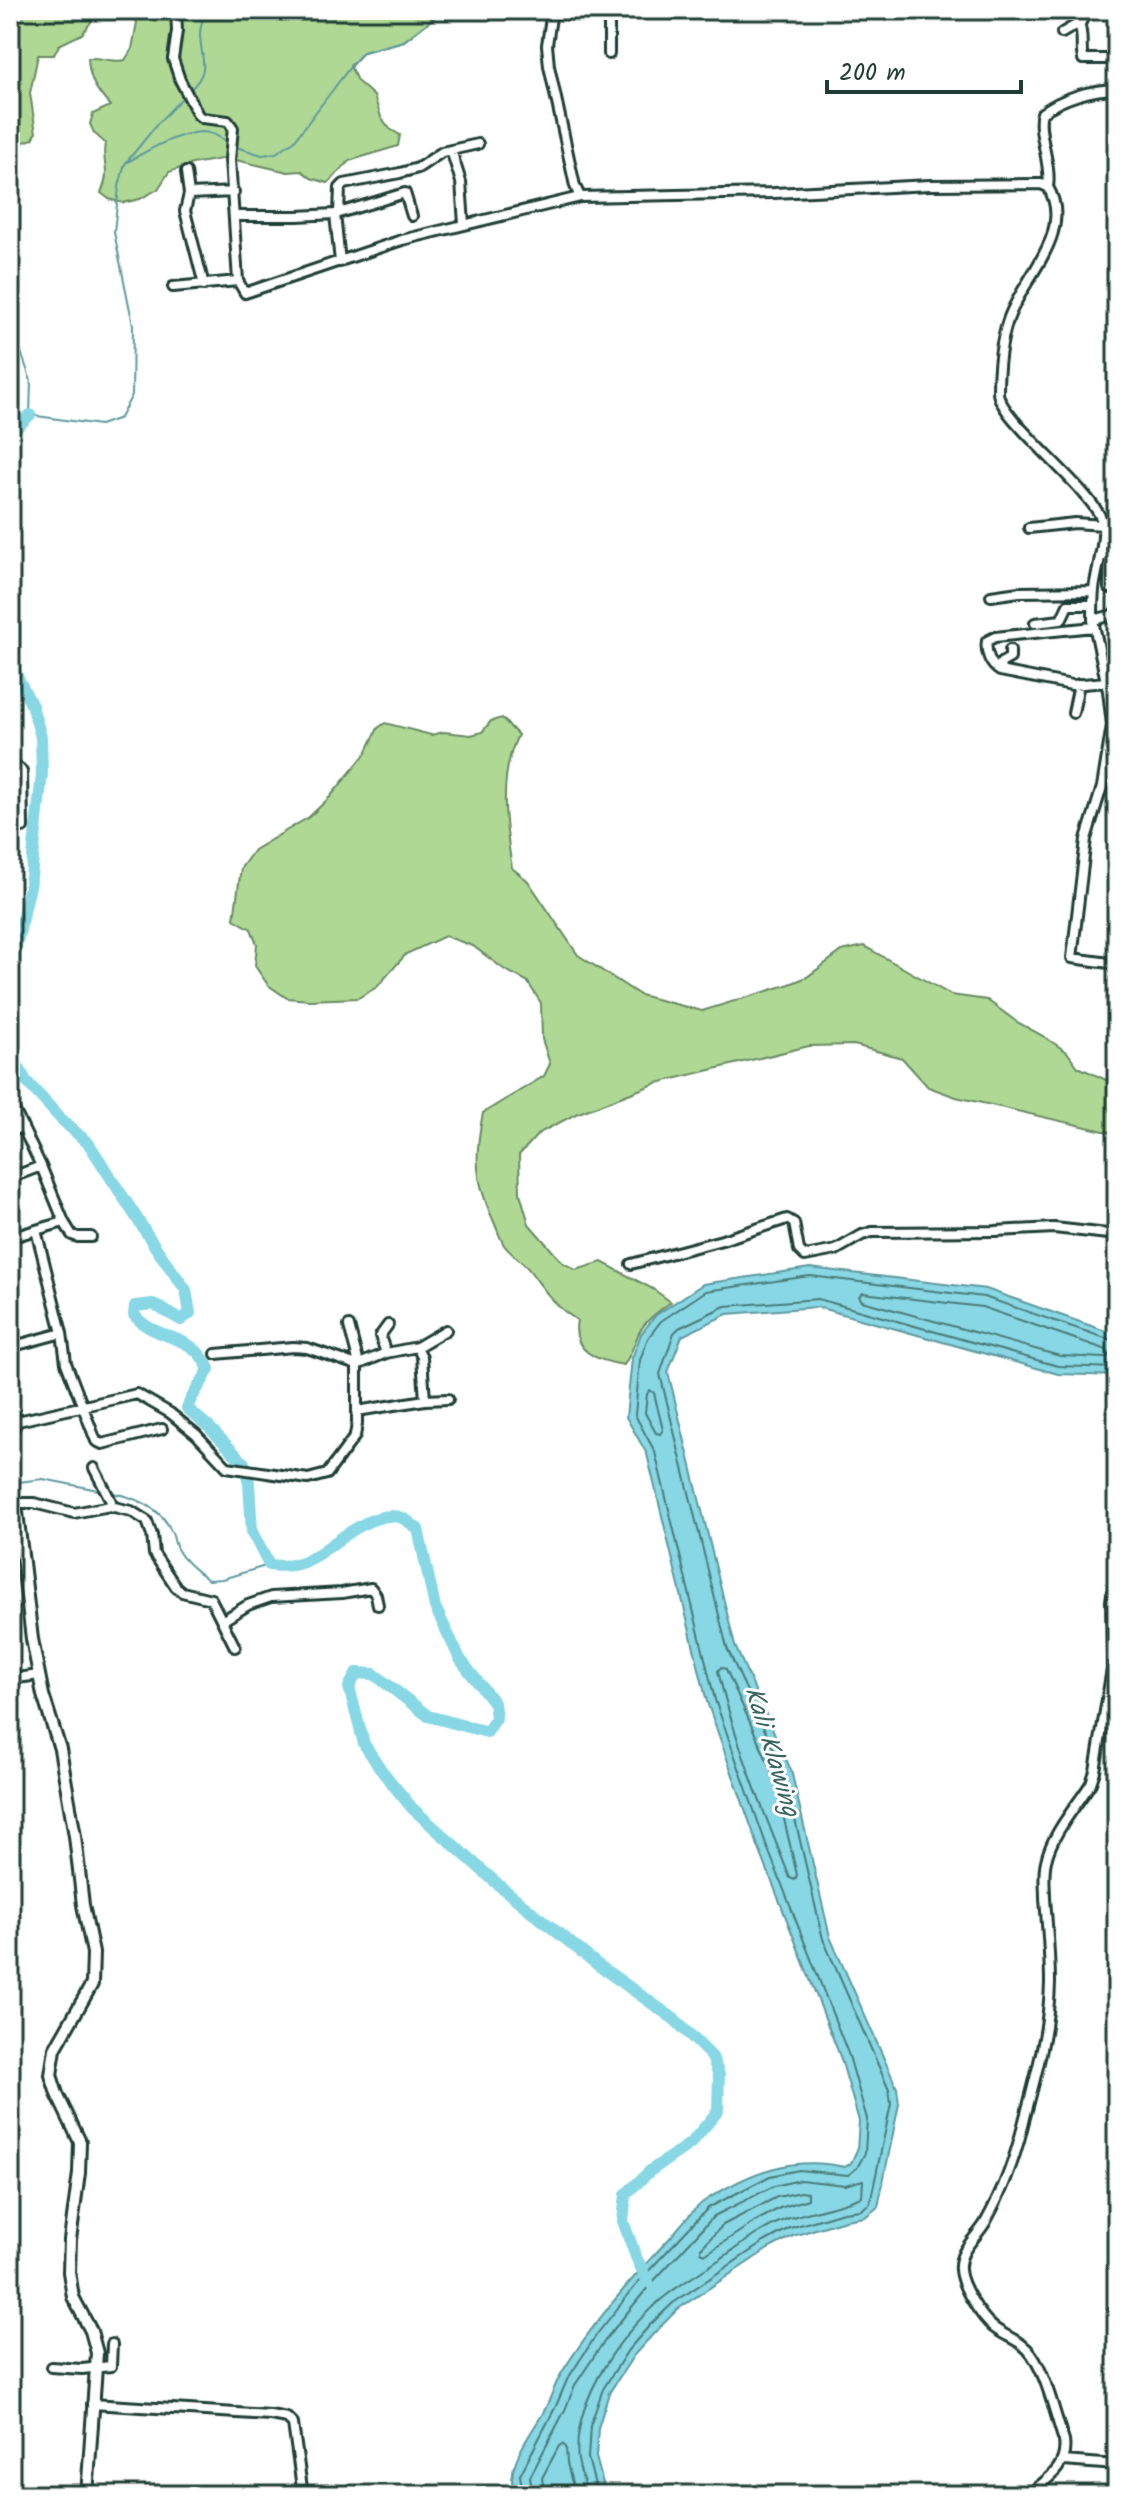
<svg xmlns="http://www.w3.org/2000/svg" width="1127" height="2505" viewBox="0 0 1127 2505" font-family="Kalam,sans-serif">
	<rect width="100%" height="100%" fill="#fff"/>
	<filter id="ink" filterUnits="userSpaceOnUse"><feTurbulence type="fractalNoise" baseFrequency=".0125" numOctaves="2"/><feDisplacementMap in="SourceGraphic" scale="16" xChannelSelector="R" yChannelSelector="G"/><feConvolveMatrix kernelMatrix="1 2 1 2 8 2 1 2 1" color-interpolation-filters="sRGB"/></filter>
	<g filter="url(#ink)">
		<!-- green -->
		<path fill="#afd894" stroke="#678a64" stroke-width="2" d="M10,10H100L82,34L59,45L54,55H38L30,93L36,133L33,139L21,143L12,140L10,141Z
			M126,10H444L404,41L364,52L350,66L357,81L374,96L381,117L390,129L400,135L398,146L349,161L328,183L311,178L302,171L288,172L227,158L192,164L169,172L158,189L140,199L123,203L109,199L101,193C112,168 101,166 105,143L94,133L90,124L93,114L110,106C96,90 89,80 88,58C100,57 115,63 125,60L132,49L137,22Z
			M502,718L518,735C498,776 505,824 512,868L528,881L578,955L640,995L702,1011L790,984L807,977L842,951L864,946L951,995L987,1000L1017,1022L1043,1036L1067,1052L1078,1067L1117,1085V1134L956,1097L928,1087L902,1058L854,1045L809,1046L657,1083L576,1114L539,1133L519,1155L520,1193L529,1224L562,1262L576,1270L602,1262L653,1289L671,1302C659,1311 644,1321 638,1335C634,1346 631,1354 624,1365C598,1361 571,1352 577,1320C555,1307 545,1291 530,1271C523,1261 511,1255 504,1245C500,1238 497,1229 494,1222C475,1180 474,1158 483,1113L544,1076L550,1064L542,1039L541,1003L527,981L505,970L473,946L445,936L406,954L377,987L358,998L309,1000L287,998L268,985L255,966L257,944L251,929L234,919L241,868L254,850L309,817L330,797L366,753L378,728L385,723L431,735L444,732L471,735L482,732L491,721Z"/>
		<!-- water -->
		<path fill="#88d7e4" stroke="#5e999e" stroke-width="2" d="M810,1268L986,1289L1117,1335V1376L1058,1374L817,1307L727,1314L682,1336L668,1372L735,1646L791,1770L830,1937L897,2088L899,2104L878,2207L865,2217L845,2220L793,2236L768,2249L678,2309L656,2331L634,2355L609,2393L598,2428L596,2457L604,2487L611,2495H517C500,2473 531,2434 543,2413C550,2400 554,2386 561,2374C591,2325 629,2281 668,2240C680,2227 692,2209 706,2200C750,2172 793,2155 845,2167L851,2163L857,2150L859,2121L841,2059L758,1846L707,1702L647,1454L626,1417L632,1358L641,1334L656,1315L703,1284Z"/>
		<g fill="none" stroke-linecap="round" stroke-linejoin="round">
			<!-- shore -->
			<path stroke="#497b7a" stroke-width="2" d="M863,1293L982,1307L1107,1350L1109,1355L1105,1358L1060,1356L862,1301L859,1296Z
				M650,1390L654,1393L663,1430L660,1434L656,1433L645,1413L647,1394Z
				M721,1667L726,1669L774,1776L797,1875L795,1880L790,1878C764,1813 734,1739 718,1671Z
				M801,2192L808,2193V2199L780,2208L754,2222L706,2254L701,2252V2248L723,2225L777,2197Z
				M523,2495L520,2475L556,2406L567,2380L597,2334L641,2279L708,2208L770,2176L799,2170L848,2175L857,2168L865,2153L867,2119L849,2056L766,1844L715,1700L655,1452L635,1415L640,1360L648,1338L661,1321L706,1291L810,1276L984,1297L1117,1342
				M533,2495L530,2477L565,2410L575,2385L605,2340L649,2286L714,2216L774,2186L800,2180L845,2185L863,2180L862,2196C856,2202 801,2213 787,2219C762,2228 741,2245 719,2260C702,2271 684,2282 668,2294C624,2327 571,2402 578,2460C580,2471 584,2484 588,2495
				M545,2495L542,2478L559,2446L562,2444L566,2447L567,2463L575,2495
				M601,2495L596,2489L588,2458L590,2426L603,2389L628,2350L650,2325L673,2303L764,2242L790,2228L843,2212L861,2210L870,2203L891,2104L889,2090L823,1939L784,1772L727,1648L660,1374L674,1333L679,1328L725,1306L818,1299L1058,1366L1117,1368"/>
			<!-- stream -->
			<path stroke="#5e999e" stroke-width="2" d="M191,89C211,69 201,60 200,35C200,27 203,18 205,10
				M236,147L262,155L276,153L294,141L350,67L363,52L404,41L444,10
				M128,162C149,149 178,133 202,132C212,132 219,137 227,142
				M10,320L31,381L30,415L100,425L120,418L132,395L133,325L114,232L119,186L125,164L158,123L183,97
				M10,1483L43,1479L103,1491
				M109,1492C133,1497 161,1506 171,1531C174,1536 174,1543 177,1549C184,1562 197,1571 208,1580L222,1579L269,1565"/>
			<!-- river -->
			<path stroke="#88d7e4" stroke-width="12" d="M10,434L30,415
				M10,662L32,706L41,737L42,774L30,886L10,972
				M10,1051L26,1081L61,1119L89,1144L158,1251L186,1290L190,1313L181,1320L153,1304L135,1306L134,1315C158,1343 192,1331 209,1369C203,1382 192,1394 187,1408L209,1427L244,1463L249,1483L252,1532L269,1565C284,1567 299,1566 312,1558C335,1545 373,1507 402,1518C408,1520 413,1526 418,1529L435,1607L460,1659L494,1703L496,1718L487,1732L428,1716L374,1674L357,1673L349,1687L364,1744L382,1771L412,1808L501,1887L598,1965L674,2019L712,2057L719,2075L718,2111L691,2143L650,2171L626,2194L623,2221L636,2257L648,2282"/>
			<defs>
				<path id="minor" d="M176,10L177,31L173,59L180,80L198,115L202,118L228,121L233,128L230,159L238,281L245,293L402,240L580,197
					M552,10L547,45L549,66L575,186L580,197L774,193L930,185L1041,184L1048,187C1075,234 1022,278 1008,320C1001,341 998,370 998,392C998,417 1086,485 1101,518C1108,534 1096,571 1094,590C1093,600 1093,610 1093,620L1117,614
					M551,12L608,18
					M1079,24C1084,36 1080,47 1083,59H1117
					M1062,33L1081,22L1087,10
					M609,54V10
					M451,150L461,182L464,224
					M186,172L189,194L185,211L204,285
					M1048,187C1052,164 1036,130 1042,113C1061,98 1093,89 1117,89
					M189,194L234,192
					M339,213L405,193L412,216
					M335,214L339,213L340,188L344,184L400,173L418,168L442,152L478,144
					M235,216H297L335,214L340,262
					M173,287L238,281
					M1029,528L1075,523L1103,525
					M1100,555L1108,556L1110,558L1109,588
					M991,596L1019,592L1094,591
					M1093,620L1108,691L1112,725L1102,787L1086,839L1072,958L1117,964
					M1035,623L1061,620L1068,605H1093
					M1094,627L995,637L987,641C985,652 990,665 1000,671L1072,685L1106,682
					M1103,669L1117,667
					M1000,671L1001,663L1010,658V650
					M1073,713L1079,684
					M10,768L20,769L22,772L23,827
					M10,1101L41,1166L64,1222L72,1235L78,1237H91
					M10,1131L23,1127
					M10,1178L41,1166
					M36,1230L64,1222
					M10,1238L36,1230L62,1333L66,1363L96,1441L102,1444L162,1429
					M631,1264L722,1240L787,1219L794,1223L799,1250L805,1256L836,1250L862,1235L872,1232L995,1231L1054,1228L1117,1235
					M349,1326L359,1364
					M10,1347L62,1333
					M417,1347L422,1357L425,1400L448,1399
					M386,1353L380,1336L388,1325
					M216,1354L293,1347L307,1348L357,1365
					M10,1410L18,1421L137,1394L170,1413L196,1434L227,1467L308,1479L327,1474L355,1436L357,1424V1365L386,1353L417,1347L446,1330
					M357,1411L425,1400
					M10,1433L18,1421
					M94,1468L111,1501L110,1506
					M13,1503H34L74,1513L110,1506L131,1511L147,1521L152,1535L154,1554L176,1587L182,1592L211,1599L222,1621L248,1605L271,1597L342,1593L371,1588L376,1595L378,1605
					M222,1621L235,1647
					M10,1679L39,1675
					M51,2367L82,2369L111,2366L112,2344
					M92,2404L270,2415L287,2418L293,2424L302,2488
					M1063,2461L1117,2465
					M1028,2495C1047,2479 1068,2468 1064,2441C1055,2415 1047,2377 1032,2355C1022,2340 1007,2338 993,2327C981,2317 961,2286 960,2270C958,2251 976,2238 985,2223C1003,2191 1016,2156 1024,2121C1036,2076 1049,2030 1050,1983C1050,1955 1047,1926 1045,1898C1045,1886 1043,1873 1046,1861C1052,1833 1076,1807 1091,1783L1095,1771L1112,1669L1111,1601L1117,1566"/>
				<path id="tertiary" d="M10,1501L17,1512L32,1639L43,1695L60,1749L75,1836L83,1905L93,1953L92,1984L55,2049L51,2075L57,2094L80,2142L79,2173L70,2240L69,2272L73,2297L91,2331L97,2353L87,2495"/>
			</defs>
			<!-- minor casing -->
			<use href="#minor" stroke="#1f3d34" stroke-width="14"/>
			<!-- tertiary casing -->
			<use href="#tertiary" stroke="#1f3d34" stroke-width="16"/>
			<!-- minor -->
			<use href="#minor" stroke="#fff" stroke-width="8"/>
			<!-- tertiary -->
			<use href="#tertiary" stroke="#fff" stroke-width="10"/>
		</g>
	</g>
	<g text-anchor="middle" stroke-width="6" stroke-linejoin="round" paint-order="stroke">
		<!-- water labels -->
		<g font-size="26" font-style="italic" fill="#396460" stroke="#fff">
			<text transform="translate(773 1751) rotate(73)" y="9">Kali Klawing</text>
		</g>
	</g>
	<!-- margin -->
	<rect width="1127" height="2505" fill="none" stroke="#fff" stroke-width="40"/>
	<rect x="20" y="20" width="1087" height="2465" fill="none" stroke="#1f3d34" stroke-width="3" filter="url(#ink)"/>
	<!-- scale -->
	<path d="M827 80v12h194v-12" fill="none" stroke="#1f3d34" stroke-width="4"/>
	<text x="839" y="80" font-size="24" fill="#1f3d34" stroke="#ffffff" stroke-width="6" paint-order="stroke">200 m</text>
</svg>
